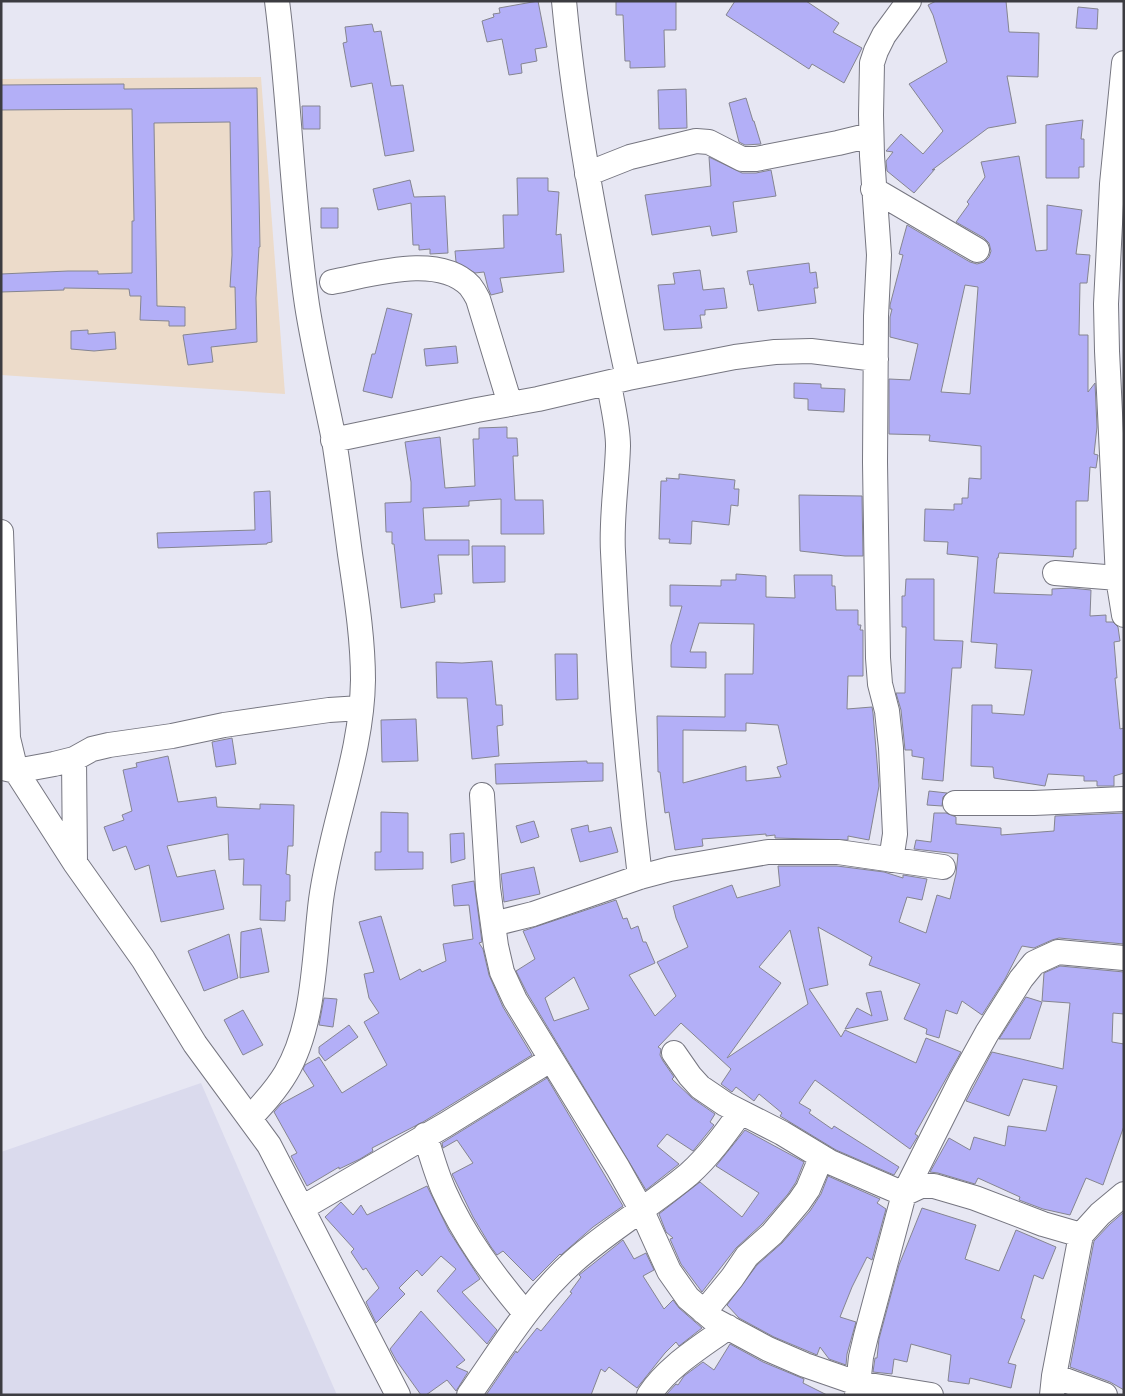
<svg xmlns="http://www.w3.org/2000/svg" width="1125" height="1396" viewBox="0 0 1125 1396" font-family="Inter,sans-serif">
	<rect width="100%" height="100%" fill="#e7e7f3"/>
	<!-- built -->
	<path fill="#dadaed" d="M201,1083L337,1395H1V1152Z"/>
	<!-- education -->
	<path fill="#ecdbca" d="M261,77L285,394L1,375V79Z"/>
	<!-- building -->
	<path fill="#b3aff7" stroke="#858590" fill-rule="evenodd" d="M538,1L547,47L535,49L537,61L521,64L522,73L509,75L502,39L487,42L482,21L494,17L493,14L500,13L499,8Z
		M616,1H676V30H664L665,67L630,68V61H625L623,15H616Z
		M735,1H806L839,23L833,32L862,48L844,83L812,64L809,69L726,15Z
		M936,1H1006L1009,32L1039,33L1038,77L1007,76L1016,123L988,128L932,170L935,169L914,193L887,171L886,161L893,152L886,151L901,134L923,154L943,131L909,84L947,62L933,15L928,5Z
		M1078,7L1098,9L1097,29L1076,28Z
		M372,24L374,32L381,31L391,86L403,85L414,151L385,156L372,83L351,87L343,43L347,42L345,27Z
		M124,84V89L257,88L260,247H259L256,298L257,342L211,347L213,362L188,365L183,335L236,329L235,287H230L232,255L230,122L154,123L157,306L185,307V326H169V321L140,320L141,296H130L129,289L64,288V290L1,292V274L68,271H98V274L132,273V221H134L132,109L1,110V85Z
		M686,89L687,128L659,129L658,90Z
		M746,98L753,121H754L761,144L745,145L739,142L729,103Z
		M302,106H320V129H303Z
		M1083,120L1081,139H1084V167H1079V178H1046V125Z
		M1019,156L1036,251L1047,250V205L1082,210L1076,254L1090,255L1087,283H1080L1079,335H1088V392L1095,383L1097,427L1094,454L1098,455L1096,468L1090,467L1088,501H1076V549H1074L1073,557L999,553L998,558H997L994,593L1052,595V589L1070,588L1091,590L1090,616L1106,615V622H1113L1118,627L1120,641L1114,642L1117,678H1115L1120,729L1124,728V773L1114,776V786H1097V781H1084V776L1048,774L1045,786L994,778L993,767L971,766L972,705H992V713L1024,715L1032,670L995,668L997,644L971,642L978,557L947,554L948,542L924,541L925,509L954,510V504H962V498H968L969,478L981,479V446L929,441L930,435L889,434V379L910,380L918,344L890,337V317L892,309H890V305L903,255L899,254L907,225L970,262L977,264L984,262L989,257L991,251L989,243L984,238L956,222L969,204L967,202L985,177L981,162ZM965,285L978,287L970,394L941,392Z
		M709,157L742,173H756L771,170L776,196L733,202L737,232L712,236L710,226L652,235L645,195L711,186Z
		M517,178H548V191L559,192L556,235L561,234L564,272L500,278L503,292L491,295L488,288L484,272L475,273L456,262L455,251L504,248L503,215H518Z
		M410,180L414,197L445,196L448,253L430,254V249L419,250V245H413L411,203L378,210L373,189Z
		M321,208H338V228H321Z
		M809,263L810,273L816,272L818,288H814L816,303L758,311L753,284L750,285L747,271Z
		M700,270L703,290L724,288L727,308L705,310V315H700L702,328L664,330L658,285L675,284L673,273Z
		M387,308L412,314L392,398L363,391L372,354H375Z
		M88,330V334L115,332L116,349L94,351L71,349V331Z
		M456,346L458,363L426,366L424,349Z
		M794,383L821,384V388L845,389L844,412L808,410V399L794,398Z
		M507,427V438H517L518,456H513L515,500H543L544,534H501V499L469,501V506L423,508L425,540H469V555H438L442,594H434L435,602L401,608L394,544H392V532H386L385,503L411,502V482L405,442L440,437L445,488L475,486L473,439H479V428Z
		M679,474L735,480L734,489H739L738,506L731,505L729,525L692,521L691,544L669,543L670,539H659L661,481H667L666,478L679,479Z
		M270,491L272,542L267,543V544L158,548L157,533L255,530L254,492Z
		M799,495L862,496L863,556H845L800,551Z
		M472,546H505V582L473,583Z
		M736,574L766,576V597L795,598L794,575H832V586H835L836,610H858V625H861L860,630H863V676H848L847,709L872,707L873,713L879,786L869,840L848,836V840L775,838V835L766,836V834L702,839L703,846L675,850L669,812L665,813L660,772H658L657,716L725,717V674H753L754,624L699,623L690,652H706V668L671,667V645L682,606H670V585L721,586V580H736ZM746,723L778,725L787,764L777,767L781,777L746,781V766L683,783V730L746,731Z
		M906,579H934V640L963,641L961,668H952L943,781L922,779L924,758L912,756V750H905L901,710L896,693H905L906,627H902V596H905Z
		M555,654H577L578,699L556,700Z
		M492,661L496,705H502L503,725L497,726L499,756L472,759L467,698H437L436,662L462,663Z
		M416,719L418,761L382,762L381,720Z
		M232,738L236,764L216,767L212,742Z
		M168,756L178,802L216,797L217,807L260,809V804L294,805L293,846H288L286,874L290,875V901H286L285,921L260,920L261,885H243L244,859L229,860L228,834L167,846L177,877L215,870L224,909L161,922L149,865L135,870L126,846L113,851L104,827L124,820L122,815L132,811L123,770L137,767L136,763Z
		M587,761V763H603V781L496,784L495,764Z
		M929,791L947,793L943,797L942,806L927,805Z
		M381,812L408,813V852H423V869L375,870V852H381Z
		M934,813H946L956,817V824L1001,828V835L1054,831L1055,816L1124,813V944L1059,938L1052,940L1034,948L1022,946L1005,979L982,1015L962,1001L957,1014L946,1010L939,1038L926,1034L927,1029L904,1019L920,984L869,965L872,957L818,927L828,985L809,989L841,1037L845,1030L916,1063L926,1038L961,1052L915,1134L918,1136L910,1149L815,1080L799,1103L811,1110L809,1113L832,1129L834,1126L899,1167L894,1175L836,1150L780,1116L782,1113L759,1094L754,1101L736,1087L732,1092L721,1084L731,1069L681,1023L658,1047L661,1049L660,1055L663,1061L674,1077L672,1079L692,1098L715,1114L710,1122L714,1125L693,1151L667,1134L657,1146L679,1164L646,1190L527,993L516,971L535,959L523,931L616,900L623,919L627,918L631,929L638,926L643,942H646L655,963L629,975L655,1016L676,996L657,962L688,947L676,918L673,906L732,885L737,898L780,886L778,866H837L884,872L903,878V875L927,879L922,900L907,897L899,922L926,933L937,895L950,899L956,874L958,854L914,849L916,840L931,842ZM790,930L808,1004L727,1058L781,983L759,967ZM574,977L589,1009L554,1021L545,998Z
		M534,821L539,837L521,843L516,826Z
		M588,825L589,832L611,827L618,852L580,862L571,829Z
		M464,833L465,859L451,863L450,834Z
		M534,867L540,894L504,902L501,874Z
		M474,881L482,942L479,943L483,949L489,975L503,1007L532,1055L423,1122L372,1148L373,1151L360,1159L339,1169V1167L307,1186L291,1156L297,1153L274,1112L281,1104L314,1086L303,1069L305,1065L319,1057L342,1093L387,1065L364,1022L379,1013L369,998L364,974L374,972L359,922L381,916L400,980L420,969L422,972L446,961L443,944L473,939L469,905L454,906L452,885Z
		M261,928L269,972L240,978L241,932Z
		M229,934L238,978L204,991L188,951Z
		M1060,966L1124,972V1014L1113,1013L1112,1042L1124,1044V1126L1103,1185L1086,1178L1070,1215L1043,1209L1019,1200L1020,1197L978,1178L975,1184L938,1173L930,1172L949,1138L970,1150L974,1137L1005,1146L1008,1126L1046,1131L1057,1086L1023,1079L1009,1116L966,1101L992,1052L1063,1069L1070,1003L1042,1001L1044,973Z
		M881,991L888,1020L845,1029L857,1008L872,1016L866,993Z
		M1026,997L1042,1002L1030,1039H999Z
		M324,998L337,999L333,1027L319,1025Z
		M243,1010L263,1045L243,1055L224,1020Z
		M349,1025L358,1037L325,1061L319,1053V1047Z
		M547,1078L623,1206L593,1227L561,1255L560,1254L533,1281L503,1251L497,1255L491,1247L473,1217L452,1174L473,1163L457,1140L443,1148L442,1143Z
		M745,1130L804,1162L796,1182L788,1194L762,1224L736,1248L702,1292L681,1264L670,1239L673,1238L666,1232L659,1214L700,1182L742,1217L759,1193L716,1166Z
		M828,1176L880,1199L877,1203L886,1209L872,1260L867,1257L852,1287L840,1317L856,1322L847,1354L846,1365L829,1359L820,1347L817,1355L774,1337L739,1318L727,1305L757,1265L782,1243L810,1211L821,1194Z
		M427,1186L449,1231L480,1279L462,1292L497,1330L487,1344L437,1291L456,1269L441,1256L422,1276L417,1270L399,1288L405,1294L376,1323L366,1302L379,1288L366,1268L363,1270L351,1252L354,1249L325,1217L341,1202L353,1215L361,1205L367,1215Z
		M922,1208L976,1225L965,1259L999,1271L1016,1230L1056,1247L1043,1279L1034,1275L1021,1318L1025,1320L1008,1363L1016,1365L1011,1388L970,1378L969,1384L948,1381L951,1355L911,1344L907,1362L894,1359L892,1374L873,1372L875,1358H877L879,1339L899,1265Z
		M1124,1212V1390L1110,1382L1070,1367L1094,1241L1110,1224Z
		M623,1240L634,1259L646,1253L654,1270L643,1276L664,1309L673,1300L679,1308L702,1328L679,1346L676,1342L665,1353L637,1388L609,1367L605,1372L601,1369L591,1395H486L516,1351L517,1353L537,1328L541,1331L572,1293L570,1292L581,1277L579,1275Z
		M421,1311L465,1360L456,1367L468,1372L456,1391L447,1380L426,1395H421L396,1360L390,1349Z
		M730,1344L763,1362L804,1379L803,1383L827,1395H666L676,1384L678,1385L684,1376L703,1362L714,1370Z"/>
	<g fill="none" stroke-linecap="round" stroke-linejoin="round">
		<defs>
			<path id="minor" d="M564,1C576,128 601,254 628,378
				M1124,63L1112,184L1106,304L1107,351L1118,578L1124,615
				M587,174L630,157L696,141L709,142L742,159H756L838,143L871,135
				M873,189L977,250
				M332,282C371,275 438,253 470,286C473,290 476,295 478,299L510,404
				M609,383C612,404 618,425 618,446C617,482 611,517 613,552C618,661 627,769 640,877
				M333,440L477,410L538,399L628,378L735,357L775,352L811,351L876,359
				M1,532L8,738L16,771L75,863L143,959L195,1044L269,1145L398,1395
				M1055,573L1118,578
				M74,759L75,863
				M3,768L16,771L54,764L74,759L92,749L109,745L172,736L224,725L329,710L361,708
				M482,795L488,888L496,946L502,972L515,1000L618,1168L641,1209L669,1271L688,1298L714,1320L768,1349L805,1365L857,1383L931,1395
				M955,803H1034L1124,799
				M891,860L895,834L891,748L887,711L880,684L878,658L875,462L876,316L879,255L872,156L871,115L872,63L876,51L884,35L909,1
				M493,924L533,914L640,877L670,869L768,852H838L943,867
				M674,1053L690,1076L700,1087L725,1104L782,1133L830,1162L904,1194L921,1186H934L975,1198L1043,1224L1081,1235
				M250,1118C263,1104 276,1090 286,1073C315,1024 314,955 321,900C331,825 362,755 363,680C363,638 356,595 350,554C345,516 340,478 334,440C325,395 314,350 307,305C292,204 290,102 277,1
				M425,1135C431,1154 436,1173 444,1191C464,1236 493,1275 525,1313
				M302,1208L445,1125L550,1060
				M704,1312L732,1278L747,1256L772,1234L799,1202L808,1189L821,1158
				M1054,1376L1105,1395
				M469,1395C502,1348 531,1299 574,1261C610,1229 652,1205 689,1174C709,1156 725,1134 740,1113
				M649,1395C668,1366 701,1347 728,1327
				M857,1395L861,1357L866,1336L904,1194L961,1080L987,1033L1021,979L1034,963L1058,952L1124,958
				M1052,1395L1054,1376L1081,1235L1100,1214L1124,1194"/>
		</defs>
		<!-- minor casing -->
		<use href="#minor" stroke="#767680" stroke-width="26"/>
		<!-- minor -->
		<use href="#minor" stroke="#fff" stroke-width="24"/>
	</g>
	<!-- border -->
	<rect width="1125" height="1396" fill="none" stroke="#3c3c41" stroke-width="5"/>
</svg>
